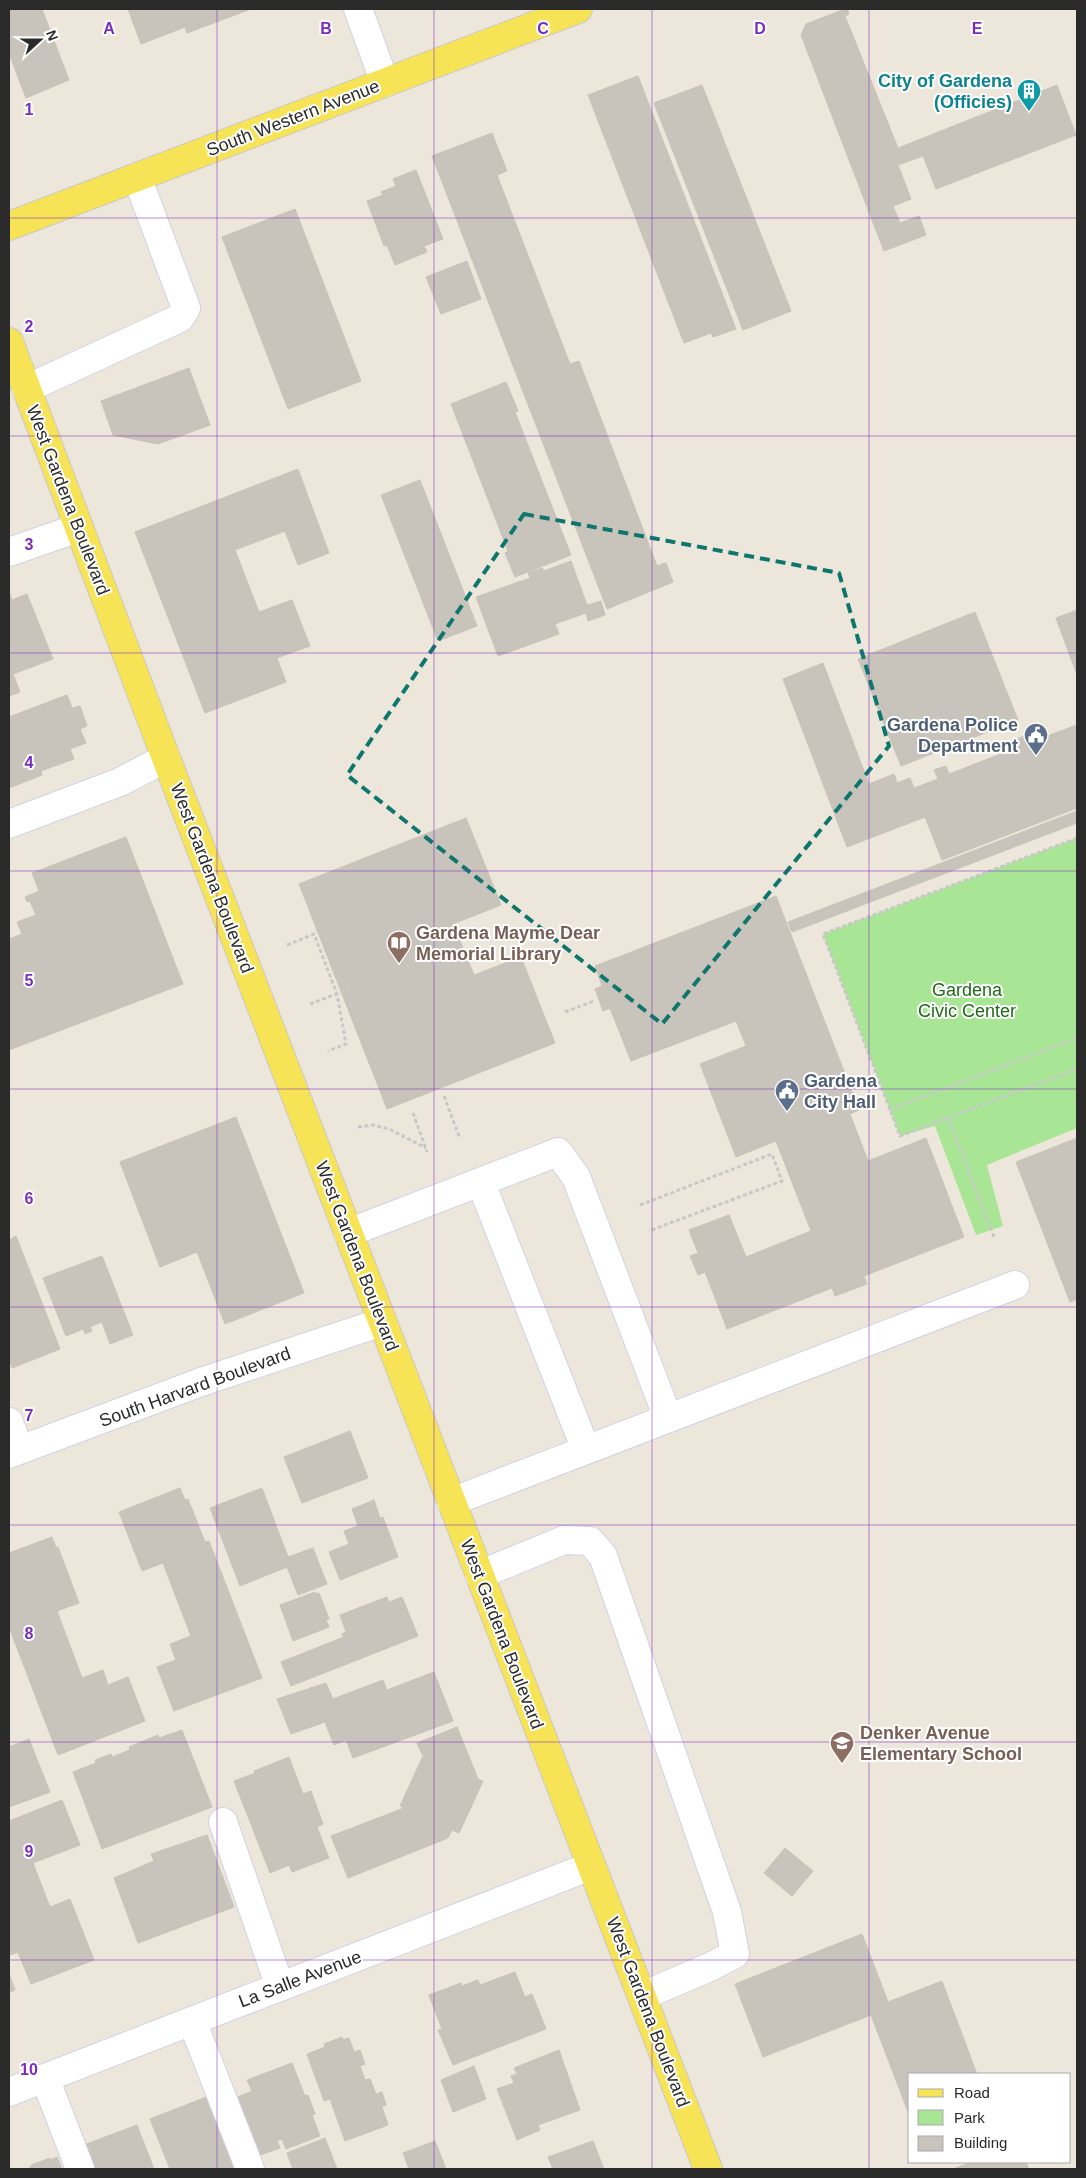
<svg xmlns="http://www.w3.org/2000/svg" width="1086" height="2178" viewBox="0 0 1086 2178" font-family="Arial,sans-serif">
	<rect width="100%" height="100%" fill="#ede7db"/>
	<!-- green -->
	<path fill="#a8e695" d="M1077,838V1128L987,1165L1003,1226L976,1235L935,1126L900,1136L823,934Z"/>
	<!-- building -->
	<path fill="#c8c4bb" stroke="#c8c3b5" d="M9,9H42L69,80L26,98L9,53Z
		M128,9H251L187,33L185,27L141,44Z
		M845,9H847L849,14L845,16L898,148L1057,85L1076,135L936,189L923,156L898,165L911,199L893,206L900,223L919,216L926,235L884,251L801,35L806,24Z
		M638,76L736,329L713,337L711,333L684,343L588,95Z
		M702,85L791,311L743,330L654,103Z
		M492,133L507,171L497,175L570,364L579,361L657,566L666,563L673,582L607,609L432,156Z
		M416,170L443,239L424,246L427,252L395,265L387,245L384,246L367,201L383,195L381,192L396,186L393,179Z
		M295,209L361,381L288,409L222,237Z
		M467,261L481,299L441,314L426,277Z
		M189,368L210,425L158,444L113,435L101,401Z
		M506,382L518,411L515,412L571,555L515,577L505,553L508,551L451,404Z
		M298,469L329,553L298,565L285,531L235,550L259,612L292,600L310,646L277,658L286,682L205,713L135,532Z
		M420,480L477,626L438,641L381,495Z
		M571,561L587,605L601,601L605,615L588,621L586,613L555,624L559,634L498,656L476,597L530,578L528,573L542,568L544,571Z
		M9,591L12,600L27,594L53,659L13,674L20,692L9,696Z
		M1077,610V675L1056,618Z
		M975,612L1018,720L901,766L858,659Z
		M823,663L869,784L894,774L897,783L910,778L914,788L938,779L934,770L946,766L949,774L1019,747L1016,739L1028,735L1031,742L1077,725V808L942,860L925,817L847,847L783,679Z
		M67,695L72,708L80,706L87,726L80,729L86,743L70,749L74,759L41,771L42,775L9,788V717Z
		M1077,811V823L792,932L788,922Z
		M466,818L501,905L453,924L474,975L521,957L555,1043L387,1109L299,884Z
		M126,837L183,984L9,1050V939L22,934L17,922L36,915L30,901L27,902L25,897L39,891L32,873Z
		M776,896L859,1110L850,1114L868,1161L926,1138L964,1237L864,1276L867,1284L835,1296L832,1288L727,1329L705,1272L698,1275L690,1256L698,1253L689,1230L729,1215L746,1257L811,1231L776,1141L736,1157L700,1064L746,1046L736,1021L631,1061L610,1008L603,1011L595,989L602,986L595,966Z
		M236,1117L304,1293L225,1324L197,1252L160,1267L120,1162Z
		M1077,1138V1299L1070,1302L1016,1162Z
		M16,1236L60,1349L12,1368L9,1358V1240Z
		M102,1256L133,1335L110,1344L102,1322L90,1327L92,1331L85,1334L83,1329L66,1336L43,1278Z
		M350,1431L368,1478L302,1503L284,1457Z
		M180,1488L185,1500L188,1499L205,1542L209,1541L262,1678L174,1711L157,1667L176,1660L170,1644L191,1636L163,1563L142,1571L119,1512Z
		M262,1488L288,1557L313,1548L327,1584L298,1595L287,1567L240,1586L210,1508Z
		M374,1500L380,1518L383,1517L398,1557L340,1580L329,1552L349,1544L344,1531L358,1526L352,1509Z
		M52,1537L56,1548L58,1547L79,1603L57,1611L82,1678L103,1670L108,1685L128,1677L145,1721L58,1755L9,1627V1553Z
		M315,1592L316,1594L319,1593L329,1619L326,1620L329,1627L293,1641L280,1605Z
		M387,1597L389,1602L402,1597L418,1636L291,1686L281,1662L344,1637L342,1634L346,1632L340,1615Z
		M434,1672L453,1721L353,1758L346,1740L334,1745L325,1722L291,1734L277,1699L326,1683L333,1699L383,1680L387,1690Z
		M457,1727L478,1779L483,1781L459,1833L452,1830L448,1838L348,1878L331,1836L404,1808L400,1806L423,1756L417,1743Z
		M182,1730L212,1807L102,1849L73,1772L96,1763L95,1760L111,1754L112,1757L130,1750L129,1747L158,1735L159,1738Z
		M29,1739L50,1792L9,1807V1747Z
		M289,1757L303,1794L311,1791L323,1824L317,1827L329,1858L292,1872L289,1865L270,1873L234,1781L255,1773L254,1771Z
		M62,1800L80,1845L33,1863L50,1907L70,1899L94,1960L31,1984L18,1952L10,1955L9,1952V1821Z
		M207,1835L234,1907L138,1943L114,1878L154,1861L151,1854Z
		M785,1848L813,1871L792,1896L764,1873Z
		M862,1934L888,2002L942,1981L977,2074H910V2117L871,2015L763,2057L735,1984Z
		M515,1972L525,1997L532,1994L546,2029L453,2065L438,2030L442,2029L429,1995L461,1983L462,1986L478,1980L480,1985Z
		M9,1974L15,1990L9,1993Z
		M342,2037L343,2040L349,2038L354,2052L360,2050L365,2064L360,2066L365,2080L370,2079L376,2094L382,2092L386,2105L382,2107L388,2125L345,2141L330,2099L324,2101L307,2054L325,2047L324,2044Z
		M559,2050L580,2110L538,2125L540,2130L517,2140L497,2089L514,2083L511,2076L517,2074L514,2068Z
		M292,2063L305,2096L308,2095L315,2114L312,2115L320,2136L286,2149L282,2139L277,2141L280,2148L255,2157L233,2099L252,2091L247,2080Z
		M474,2066L486,2099L453,2112L441,2080Z
		M209,2096L237,2169H170L150,2119Z
		M137,2125L154,2169H84L76,2148Z
		M325,2138L337,2169H293L287,2153Z
		M435,2141L446,2169H409L403,2153Z
		M593,2141L604,2169H553L548,2157Z
		M57,2157L62,2169H27L31,2167V2165L50,2158V2160Z
		M972,2162H1026L1029,2169H953Z"/>
	<g fill="none" stroke-linecap="round" stroke-linejoin="round">
		<defs>
			<path id="minor" d="M358,9L385,83
				M26,389L180,318L186,308L137,177
				M9,552L78,528
				M9,824L120,782L166,758
				M481,1183L586,1450
				M348,1233L558,1152L576,1177L668,1418
				M9,1422L19,1450
				M9,1454L201,1382L382,1322
				M451,1502L1015,1285
				M479,1575L564,1540L590,1541L603,1556L727,1912L735,1954L710,1967L642,1996
				M223,1822L280,1987
				M192,2021L250,2169
				M45,2078L80,2169
				M9,2092L591,1866"/>
			<path id="major" d="M9,226L578,9
				M9,342L166,758L708,2169"/>
		</defs>
		<!-- minor casing -->
		<use href="#minor" stroke="#d0d2e4" stroke-width="30"/>
		<!-- major casing -->
		<use href="#major" stroke="#c8c8c8" stroke-width="30"/>
		<!-- path -->
		<path stroke="#c8c8c8" stroke-width="3" stroke-dasharray="4 2.5" stroke-linecap="butt" d="M1077,838L823,934L900,1136L1077,1069
			M287,945L314,934L337,994L346,1044L328,1051
			M310,1004L355,987
			M565,1012L594,1001
			M444,1096L460,1139
			M889,1110L1077,1038
			M413,1113L427,1152
			M948,1118L994,1237
			M358,1127L374,1125L391,1130L426,1148
			M640,1205L772,1154L782,1181L649,1231"/>
		<!-- minor -->
		<use href="#minor" stroke="#fff" stroke-width="28"/>
		<!-- major -->
		<use href="#major" stroke="#f7e356" stroke-width="28"/>
	</g>
	<!-- marked area -->
	<path fill="none" stroke="#0f766e" stroke-width="4" stroke-dasharray="10 6" stroke-linejoin="round" d="M524,514L839,573L889,746L662,1024L347,775Z"/>
	<!-- grid -->
	<path fill="none" stroke="#7b2cbf" stroke-width="1" stroke-opacity="0.55" d="M217,9V2169M434,9V2169M652,9V2169M869,9V2169M9,218H1077M9,436H1077M9,653H1077M9,871H1077M9,1089H1077M9,1307H1077M9,1525H1077M9,1742H1077M9,1960H1077"/>
	<!-- icons -->
	<defs>
		<symbol id="building-pin" viewBox="-11 -11 22 30"><path d="M0 17L-7.5 6A9.5 9.5 0 1 1 7.5 6Z" fill="#0f9aa8" stroke="#fff"/><path d="M-4-6H4V6H1V3H-1V6H-4ZM-2.5-4.3h1.7v1.8h-1.7ZM.8-4.3h1.7v1.8H.8ZM-2.5-1h1.7V.8h-1.7ZM.8-1h1.7V.8H.8Z" fill="#fff"/></symbol>
		<symbol id="civic-pin" viewBox="-11 -11 22 30"><path d="M0 17L-7.5 6A9.5 9.5 0 1 1 7.5 6Z" fill="#5c6f8a" stroke="#fff"/><path d="M-.6-6.5H3V-4.5H.6V-3L4-1V1h2V6H-6V1h2V-1L-.6-3ZM-1.2 2.5V6h2.4V2.5Z" fill="#fff"/></symbol>
		<symbol id="library-pin" viewBox="-11 -11 22 30"><path d="M0 17L-7.5 6A9.5 9.5 0 1 1 7.5 6Z" fill="#8d6e63" stroke="#fff"/><path d="M-6-4Q-3-5.5-.7-3.5V5Q-3 3-6 4ZM6-4Q3-5.5 .7-3.5V5Q3 3 6 4Z" fill="#fff"/></symbol>
		<symbol id="school-pin" viewBox="-11 -11 22 30"><path d="M0 17L-7.5 6A9.5 9.5 0 1 1 7.5 6Z" fill="#8d6e63" stroke="#fff"/><path d="M0-5L7-2L0 1L-7-2ZM-4 1L0 2.5L4 1V4Q0 6-4 4Z" fill="#fff"/></symbol>
	</defs>
	<g fill-rule="evenodd">
		<use href="#building-pin" x="1015" y="77" width="28" height="38"/>
		<use href="#civic-pin" x="1022" y="721" width="28" height="38"/>
		<use href="#library-pin" x="385" y="929" width="28" height="38"/>
		<use href="#civic-pin" x="773" y="1077" width="28" height="38"/>
		<use href="#school-pin" x="828" y="1729" width="28" height="38"/>
	</g>
	<g text-anchor="middle" stroke-width="4" stroke-linejoin="round" paint-order="stroke">
		<!-- culture labels -->
		<g font-size="18" font-weight="bold" fill="#0d838f" stroke="#fff" text-anchor="end">
			<text x="1012" y="87">City of Gardena<tspan x="1012" dy="21">(Officies)</tspan></text>
		</g>
		<!-- street labels -->
		<g font-size="18" fill="#2a2a2a" stroke="#fff">
			<text transform="translate(293 118) rotate(-21)" y="6">South Western Avenue</text>
			<text transform="translate(68 500) rotate(69)" y="6">West Gardena Boulevard</text>
			<text transform="translate(212 878) rotate(69)" y="6">West Gardena Boulevard</text>
			<text transform="translate(357 1256) rotate(69)" y="6">West Gardena Boulevard</text>
			<text transform="translate(195 1387) rotate(-20)" y="6">South Harvard Boulevard</text>
			<text transform="translate(502 1634) rotate(69)" y="6">West Gardena Boulevard</text>
			<text transform="translate(300 1979) rotate(-21)" y="6">La Salle Avenue</text>
			<text transform="translate(648 2012) rotate(69)" y="6">West Gardena Boulevard</text>
		</g>
		<!-- service labels -->
		<g font-size="18" font-weight="bold" fill="#4e5e75" stroke="#fff" text-anchor="end">
			<text x="1018" y="731">Gardena Police<tspan x="1018" dy="21">Department</tspan></text>
			<text x="804" y="1087" text-anchor="start">Gardena<tspan x="804" dy="21">City Hall</tspan></text>
		</g>
		<!-- education labels -->
		<g font-size="18" font-weight="bold" fill="#785e54" stroke="#fff" text-anchor="start">
			<text x="416" y="939">Gardena Mayme Dear<tspan x="416" dy="21">Memorial Library</tspan></text>
			<text x="860" y="1739">Denker Avenue<tspan x="860" dy="21">Elementary School</tspan></text>
		</g>
		<!-- park labels -->
		<g font-size="18" fill="#1f6a17" stroke="#fff">
			<text x="967" y="996">Gardena<tspan x="967" dy="21">Civic Center</tspan></text>
		</g>
	</g>
	<g font-size="16" text-anchor="middle" font-weight="bold" fill="#7b2cbf" stroke="#fff" stroke-width="4" stroke-linejoin="round" paint-order="stroke">
		<text x="109" y="34">A</text>
		<text x="326" y="34">B</text>
		<text x="543" y="34">C</text>
		<text x="760" y="34">D</text>
		<text x="977" y="34">E</text>
		<text x="29" y="115">1</text>
		<text x="29" y="332">2</text>
		<text x="29" y="550">3</text>
		<text x="29" y="768">4</text>
		<text x="29" y="986">5</text>
		<text x="29" y="1204">6</text>
		<text x="29" y="1421">7</text>
		<text x="29" y="1639">8</text>
		<text x="29" y="1857">9</text>
		<text x="29" y="2075">10</text>
	</g>
	<!-- border -->
	<rect width="1086" height="2178" fill="none" stroke="#2a2a2a" stroke-width="20"/>
	<!-- legend -->
	<rect x="908" y="2073" width="162" height="90" fill="#ffffff" stroke="#aaaaaa"/>
	<rect x="918" y="2089" width="25" height="8" fill="#f7e356" stroke="#aaaaaa"/>
	<text x="954" y="2098" font-size="15" fill="#2a2a2a">Road</text>
	<rect x="918" y="2110" width="25" height="15" fill="#a8e695" stroke="#aaaaaa"/>
	<text x="954" y="2123" font-size="15" fill="#2a2a2a">Park</text>
	<rect x="918" y="2136" width="25" height="15" fill="#c8c4bb" stroke="#aaaaaa"/>
	<text x="954" y="2148" font-size="15" fill="#2a2a2a">Building</text>
	<!-- north arrow -->
	<g transform="translate(40 40) rotate(69)" stroke="#ffffff" stroke-width="4" paint-order="stroke">
	<path d="M0-4L9 19L0 12L-9 19Z" fill="#2a2a2a"/>
	<text y="-8" font-size="14" font-weight="bold" text-anchor="middle" fill="#2a2a2a">N</text>
	</g>
</svg>
